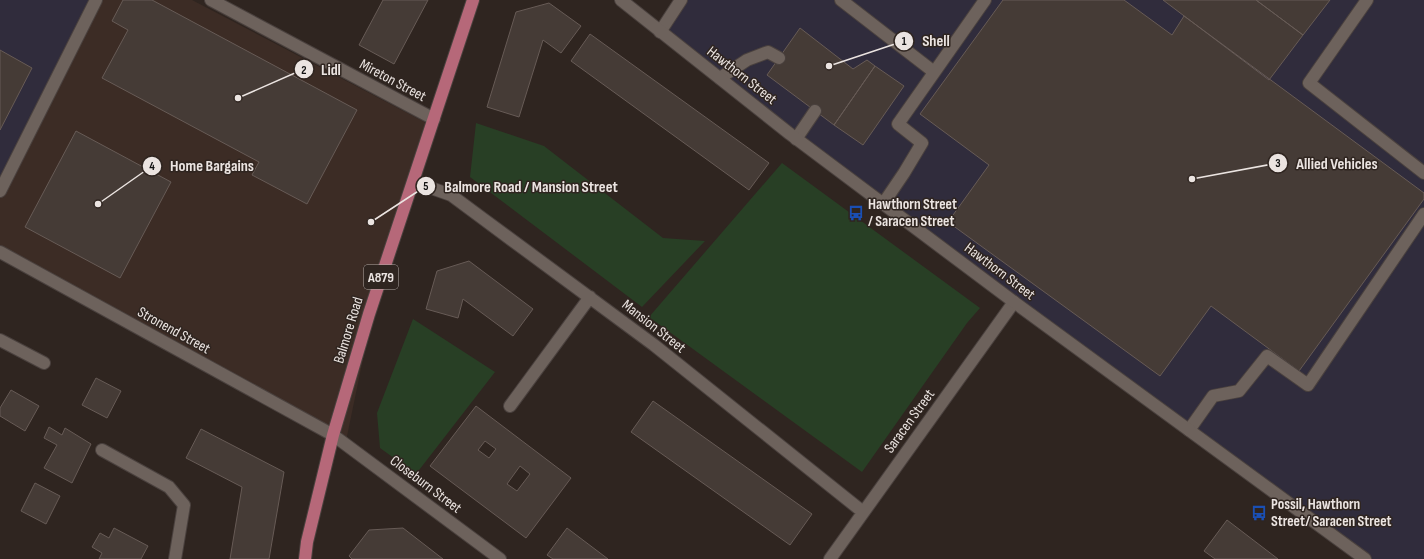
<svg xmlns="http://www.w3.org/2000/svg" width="1424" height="559" viewBox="0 0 1424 559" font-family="'Sofia Sans Condensed',sans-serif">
	<rect width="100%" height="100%" fill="#2f2520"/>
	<!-- built -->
	<path fill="#3c2c25" d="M96,0H192L434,127L381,272L345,446L0,252V191Z"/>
	<!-- industrial -->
	<path fill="#302c3c" d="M0,0H96L0,191Z
		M682,0H1424V559H1365L660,32Z"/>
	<!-- green -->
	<path fill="#283f25" d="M476,123L544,146L663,238L705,241L642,307L470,177Z
		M782,163L980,308L967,323L862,472L649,317Z
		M413,319L495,372L416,474L380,448L377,413Z"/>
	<!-- building -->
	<path fill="#453b36" stroke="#675b56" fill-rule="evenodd" d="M123,0H152L357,110L307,204L252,175L259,162L102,78L128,30L112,21Z
		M383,0H428L394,64L359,45Z
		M1003,0H1124L1172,35L1184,16L1424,193V199L1299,371L1211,306L1160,376L948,222L989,165L920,114Z
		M1163,0H1256L1303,35L1269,80Z
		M1256,0H1330L1303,35Z
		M549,3L581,26L561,53L543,40L519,117L487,107L516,12Z
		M800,28L853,69L867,60L875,66L834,125L767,75Z
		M590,34L769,163L749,190L571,61Z
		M0,50L32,68L0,130Z
		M875,66L904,86L863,145L834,125Z
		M76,131L171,182L120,278L25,227Z
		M469,261L533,309L513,336L463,299L458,318L426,309L437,271Z
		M96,378L121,391L107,418L82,405Z
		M11,390L39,406L25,431L0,416V408Z
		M653,401L812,514L790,545L631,432Z
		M476,406L571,478L526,538L430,466ZM485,441L496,449L489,458L478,450ZM520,466L530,474L517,491L507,484Z
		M49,427L62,435L65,428L91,444L72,483L44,468L57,445L44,438Z
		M201,429L284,472L269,559H230L242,487L186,458Z
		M35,483L60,496L46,524L21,511Z
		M1227,520L1278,559H1215L1204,551Z
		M114,528L148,546L141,559H99L102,553L92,547L100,533L109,538Z
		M403,528L443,559H352L349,556L369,530Z
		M567,528L608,559H553L547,555Z"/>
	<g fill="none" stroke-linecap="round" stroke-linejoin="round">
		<defs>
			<path id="lane" d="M841,0L934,72
				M1367,0L1309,83L1424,173
				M720,78L747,60L768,52L779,58
				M796,139L815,111
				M0,191L96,0
				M883,204L904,173L922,143L898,124L985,0
				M1189,430L1213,396L1239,391L1267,356L1308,385L1424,214"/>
			<path id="street" d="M211,0L434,119
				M660,32L681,0
				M414,182L451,195L482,218L654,345L863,512
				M0,252L333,435L500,559
				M0,340L44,363
				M510,406L590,297
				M102,450L169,487L184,505L175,559
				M830,559L1014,302"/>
			<path id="secondary" d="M621,0L790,134L1014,302L1365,559"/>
			<path id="primary" d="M305,559L307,542L333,435L369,314L473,0"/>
		</defs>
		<!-- lane casing -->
		<use href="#lane" stroke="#4a413e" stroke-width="14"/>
		<!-- street casing -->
		<use href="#street" stroke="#4a413e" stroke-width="14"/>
		<!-- secondary casing -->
		<use href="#secondary" stroke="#4a413e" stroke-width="14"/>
		<!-- primary casing -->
		<use href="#primary" stroke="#4a413e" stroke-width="14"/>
		<!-- lane -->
		<use href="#lane" stroke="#6d625c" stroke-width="12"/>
		<!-- street -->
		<use href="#street" stroke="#6d625c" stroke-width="12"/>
		<!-- secondary -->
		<use href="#secondary" stroke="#6d625c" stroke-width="12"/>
		<!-- primary -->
		<use href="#primary" stroke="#b66879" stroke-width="12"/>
	</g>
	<!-- icons -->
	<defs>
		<symbol id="bus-bare" viewBox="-9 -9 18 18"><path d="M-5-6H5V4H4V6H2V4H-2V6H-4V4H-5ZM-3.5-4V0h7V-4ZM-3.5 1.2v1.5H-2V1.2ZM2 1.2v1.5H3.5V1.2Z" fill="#1a4fb4" stroke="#2f2520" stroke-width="2.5" paint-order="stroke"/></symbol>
	</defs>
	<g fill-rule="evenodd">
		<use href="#bus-bare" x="845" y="202" width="22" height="22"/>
		<use href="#bus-bare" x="1248" y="502" width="22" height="22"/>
	</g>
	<g text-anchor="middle" stroke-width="3" stroke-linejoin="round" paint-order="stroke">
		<!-- shield labels -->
		<rect fill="#2f2520" stroke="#b3aba7" stroke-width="1" x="364" y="265" width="34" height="24" rx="3"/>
		<g font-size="14" font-weight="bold" fill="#ebe4e1">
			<text x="381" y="282">A879</text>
		</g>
		<!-- street labels -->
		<g font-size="15" fill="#ebe4e1" stroke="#2f2520">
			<text transform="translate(742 75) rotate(38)" y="5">Hawthorn Street</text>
			<text transform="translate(393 80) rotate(28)" y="5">Mireton Street</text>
			<text transform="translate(1000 271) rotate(37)" y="5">Hawthorn Street</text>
			<text transform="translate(654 326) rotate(38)" y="5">Mansion Street</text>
			<text transform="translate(174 330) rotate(29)" y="5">Stronend Street</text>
			<text transform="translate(348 330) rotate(-73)" y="5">Balmore Road</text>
			<text transform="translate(909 421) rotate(-54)" y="5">Saracen Street</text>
			<text transform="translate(426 484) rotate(37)" y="5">Closeburn Street</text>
		</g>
		<!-- poi labels -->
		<g font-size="15" font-weight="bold" fill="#ebe4e1" stroke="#2f2520" text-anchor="start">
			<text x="868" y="209">Hawthorn Street<tspan x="868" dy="17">/ Saracen Street</tspan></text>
			<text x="1271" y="509">Possil, Hawthorn<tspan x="1271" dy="17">Street/ Saracen Street</tspan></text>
		</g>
	</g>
	<!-- callouts -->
	<path fill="none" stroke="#ebe4e1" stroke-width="1.5" d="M829 66L904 41M238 98L304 69M1192 179L1278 163M98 204L152 166M371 222L426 186"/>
	<g fill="#ebe4e1" stroke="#2f2520" stroke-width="1.5">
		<circle cx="829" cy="66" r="4"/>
		<circle cx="238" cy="98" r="4"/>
		<circle cx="1192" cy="179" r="4"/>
		<circle cx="98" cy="204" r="4"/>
		<circle cx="371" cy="222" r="4"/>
		<circle cx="904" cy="41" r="10"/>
		<circle cx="304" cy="69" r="10"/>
		<circle cx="1278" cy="163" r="10"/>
		<circle cx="152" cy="166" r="10"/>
		<circle cx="426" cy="186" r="10"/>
	</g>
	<g font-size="12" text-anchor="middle" font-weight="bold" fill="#111">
		<text x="904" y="45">1</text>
		<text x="304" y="74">2</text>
		<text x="1278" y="167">3</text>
		<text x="152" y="170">4</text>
		<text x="426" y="190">5</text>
	</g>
	<g font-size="16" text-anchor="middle" font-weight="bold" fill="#ebe4e1" stroke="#2f2520" stroke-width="3" stroke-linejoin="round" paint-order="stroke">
		<text x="936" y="46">Shell</text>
		<text x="331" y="75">Lidl</text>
		<text x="1337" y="169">Allied Vehicles</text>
		<text x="212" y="171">Home Bargains</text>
		<text x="531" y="192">Balmore Road / Mansion Street</text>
	</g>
</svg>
